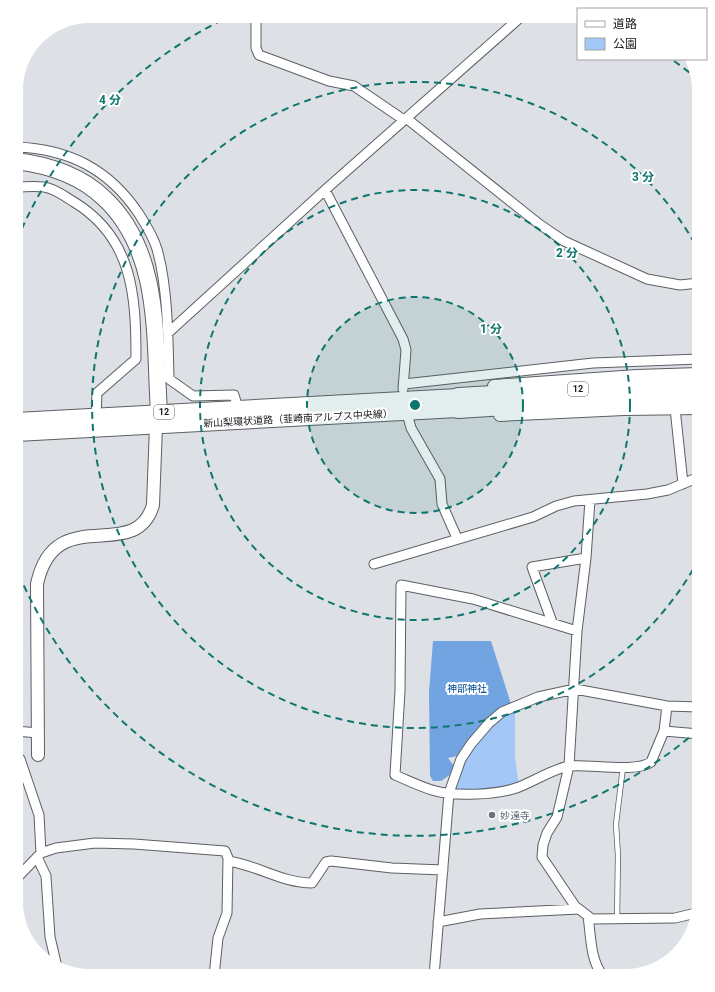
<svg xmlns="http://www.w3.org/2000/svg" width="715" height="992" viewBox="0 0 715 992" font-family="Roboto,'Noto Sans JP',sans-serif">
	<rect width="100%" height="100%" fill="#dde0e5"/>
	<!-- green -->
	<path fill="#a3c8f8" d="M515,710V757L519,787L449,793L454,777L489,723Z"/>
	<!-- forest -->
	<path fill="#73a4e2" d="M433,641H491L511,704L464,745L457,756L448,758L457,770L441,781H433L430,776L429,692Z"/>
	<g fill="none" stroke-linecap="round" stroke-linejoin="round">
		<defs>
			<path id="lane" d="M617,919L618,856L616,824L623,767"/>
			<path id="street" d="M256,16V48L259,55L329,81L354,86L404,120
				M406,118L539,224L564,241L647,279L680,285L699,283
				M16,147C69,149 109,169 139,214C146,225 153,236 157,249C168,288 168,338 169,379L193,396L234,395L238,408
				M16,187C25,187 35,186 44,187C54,188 66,197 74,202C133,238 136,296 136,359L97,393L96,416
				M325,190L403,339L406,350L403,389
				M168,333L325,190L522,16
				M404,384L593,363L699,359
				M675,408L683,484
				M408,417L411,428L440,479L442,504L457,538
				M590,500L586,558L577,631L569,766L557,817L547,833L543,845L542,857L575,906L592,919L675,918L696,913
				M374,564L533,517L556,506L574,501L647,494L668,490L699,477
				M552,622L532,567L586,558
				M577,631L473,599L401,585L400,691L395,775C407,780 419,786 432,790C453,797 498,795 519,787C532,782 557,767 570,766C590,764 636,773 651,762L664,731L667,706
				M16,731L38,733
				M664,731L699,734
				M20,759L39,815L41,853
				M37,857L46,876L50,937L57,967
				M228,861C257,865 282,883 312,883L326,862L331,861L392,868L443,870
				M16,879L41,853L56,848L95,843L134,844L225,851L228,858L227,913L218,938L214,976
				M588,916C591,936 590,960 603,976
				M438,922L480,914L579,909
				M434,976L449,793L461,759L471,744L489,723L502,712L538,697L575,689L667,706L699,707"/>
			<path id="secondary" d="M494,386L637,376L699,374
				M500,415L624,409L699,408
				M38,755L37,584C55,500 135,566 153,505L156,426"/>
			<path id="primary" d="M16,420L458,396
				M16,434L458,410"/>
			<path id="highway" d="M16,161C49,165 80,175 104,198C162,252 154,339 159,412L156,426
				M458,396L635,386H699
				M458,410L635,399H699"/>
		</defs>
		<!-- lane casing -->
		<use href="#lane" stroke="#5c5f63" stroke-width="6"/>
		<!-- street casing -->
		<use href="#street" stroke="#5c5f63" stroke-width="11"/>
		<!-- secondary casing -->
		<use href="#secondary" stroke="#5c5f63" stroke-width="14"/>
		<!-- primary casing -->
		<use href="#primary" stroke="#5c5f63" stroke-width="16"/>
		<!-- highway casing -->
		<use href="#highway" stroke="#5c5f63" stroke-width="18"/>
		<!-- lane -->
		<use href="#lane" stroke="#fff" stroke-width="4.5"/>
		<!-- street -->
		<use href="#street" stroke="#fff" stroke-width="9"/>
		<!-- secondary -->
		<use href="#secondary" stroke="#fff" stroke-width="12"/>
		<!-- primary -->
		<use href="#primary" stroke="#fff" stroke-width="14"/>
		<!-- highway -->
		<use href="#highway" stroke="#fff" stroke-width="16"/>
	</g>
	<!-- distance rings -->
	<circle cx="415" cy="405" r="108" fill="#0f766e" fill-opacity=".12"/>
	<g fill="none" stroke="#0f766e" stroke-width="2" stroke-dasharray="7 5">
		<circle cx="415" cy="405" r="108"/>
		<circle cx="415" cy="405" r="215"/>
		<path d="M699 559A323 323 0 1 1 699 251"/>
		<path d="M698 730A431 431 0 0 1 17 570M17 240A431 431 0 0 1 226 18M674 61A431 431 0 0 1 695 77"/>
	</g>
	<!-- markers -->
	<circle fill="#6b7280" stroke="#fff" stroke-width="1.5" cx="492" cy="815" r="4"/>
	<g text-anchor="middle" stroke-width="4" stroke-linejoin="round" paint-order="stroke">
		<!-- shield labels -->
		<g fill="#fff" stroke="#5e5f60" stroke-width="1">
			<rect x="568" y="382" width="20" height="14" rx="3"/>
			<rect x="154" y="405" width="20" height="14" rx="3"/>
		</g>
		<g font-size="9" font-weight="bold" fill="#191a1c">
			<text x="578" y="392">12</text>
			<text x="164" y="415">12</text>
		</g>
		<!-- street labels -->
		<g font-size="10" fill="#191a1c" stroke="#fff">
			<text transform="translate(298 418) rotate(-3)" y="4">新山梨環状道路（韮崎南アルプス中央線）</text>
		</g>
		<!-- park labels -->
		<g font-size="10" fill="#054d95" stroke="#fff">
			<text x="467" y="692">神部神社</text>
		</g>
		<!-- worship labels -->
		<g font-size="10" fill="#5b616d" stroke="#fff" text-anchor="start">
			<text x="500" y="819">妙遠寺</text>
		</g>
	</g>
	<!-- crop -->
	<path d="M0 0H715V992H0ZM90 23H625A67 67 0 0 1 692 90V902A67 67 0 0 1 625 969H90A67 67 0 0 1 23 902V90A67 67 0 0 1 90 23Z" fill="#fff" fill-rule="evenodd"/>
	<circle cx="415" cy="405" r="6" fill="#0f766e" stroke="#fff" stroke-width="2"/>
	<g font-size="12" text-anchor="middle" font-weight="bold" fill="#0f766e" stroke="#fff" stroke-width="4" stroke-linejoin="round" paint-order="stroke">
		<text x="110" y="104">4 分</text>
		<text x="643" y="181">3 分</text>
		<text x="567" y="257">2 分</text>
		<text x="491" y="333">1 分</text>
	</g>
	<!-- legend -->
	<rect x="577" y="8" width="130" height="52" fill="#ffffff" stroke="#a3a3a4"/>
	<rect x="585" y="21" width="20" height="6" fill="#ffffff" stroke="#a3a3a4"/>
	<text x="613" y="28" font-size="12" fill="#191a1c">道路</text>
	<rect x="585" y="38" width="20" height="12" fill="#a3c8f8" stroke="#a3a3a4"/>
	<text x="613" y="48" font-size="12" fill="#191a1c">公園</text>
</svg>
